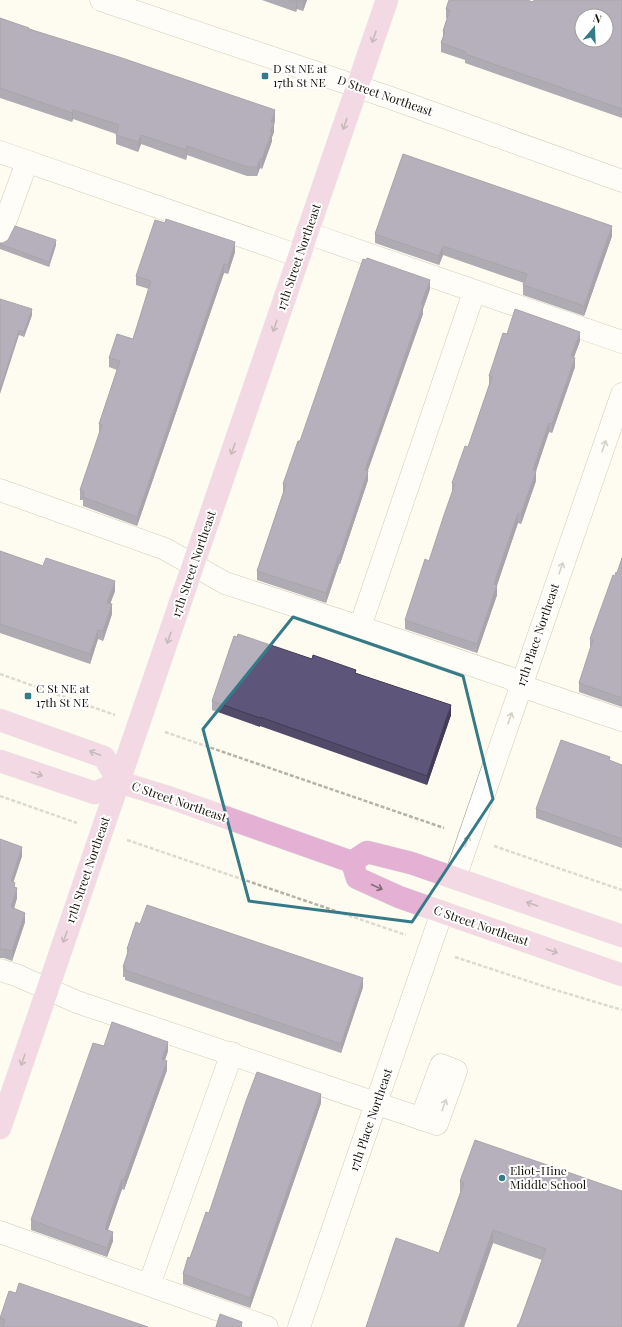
<svg xmlns="http://www.w3.org/2000/svg" width="622" height="1327" viewBox="0 0 622 1327" font-family="'Playfair Display',serif">
	<rect width="100%" height="100%" fill="#fefbf0"/>
	<g fill="none" stroke-linecap="round" stroke-linejoin="round">
		<defs>
			<path id="minor" d="M101,0L388,97L622,181
				M0,152L299,256
				M307,233L622,342
				M0,236L27,162
				M0,490L165,549L225,583L360,627L510,678L521,686L622,720
				M360,627L474,292
				M455,878L622,394
				M0,970L16,975L77,1002L437,1124L456,1071L441,1065L421,1119
				M0,1232L267,1327
				M149,1285L232,1053
				M299,1327L442,912"/>
			<path id="major" d="M0,720L104,757L119,782L171,798L352,862
				M0,761L95,793L119,782
				M352,862L357,878L399,897L622,975
				M352,862L367,852L411,863L622,936
				M0,1128L387,0"/>
		</defs>
		<!-- minor casing -->
		<use href="#minor" stroke="#9d947c" stroke-width="23"/>
		<!-- major casing -->
		<use href="#major" stroke="#dad9d8" stroke-width="23"/>
		<!-- path -->
		<path stroke="#b5b2a8" stroke-width="2.5" stroke-dasharray="4 2" stroke-linecap="butt" d="M0,674L115,715
			M165,732L444,828
			M0,796L77,823
			M127,840L406,935
			M494,846L622,890
			M455,957L549,988L622,1010"/>
		<!-- minor -->
		<use href="#minor" stroke="#fff" stroke-width="22"/>
		<!-- major -->
		<use href="#major" stroke="#e4b0d3" stroke-width="22"/>
	</g>
	<!-- wall -->
	<path fill="#514a69" d="M262,0H307L303,11L297,9L296,12Z
		M622,0V118L465,63V60L441,52V43L443,37V31L447,18H446V9L533,2Z
		M0,18L275,119L274,125V132L272,137V141L262,169L260,168L257,176H247L187,155L186,160L141,144L138,152L116,144V134L73,119L72,122L0,98Z
		M375,234L612,236L584,316L523,295V285L524,283L443,255L439,265L375,243Z
		M0,243L56,245L49,267L0,249Z
		M235,252L228,274L224,273L137,526L83,506V500H80V490L100,434L99,433V424L117,370L109,367V358L133,339L149,289L136,285V276Z
		M430,289L423,309V314L367,471L368,480L340,564H339L326,603L257,580V571L283,493V484L300,441Z
		M0,299L32,315L24,337L19,335Z
		M507,334L580,341L574,357L575,367L552,433L549,432L541,455L536,471V481L521,524L518,523L497,585V595L477,653L405,629V620L429,561L452,493V483L468,447L489,385V376Z
		M0,551L115,591L110,604L112,614L103,641L98,639L90,664L0,633Z
		M622,558V707L579,692V683L590,648V639L615,576L617,573Z
		M312,659L356,673L451,715L427,785L260,726V727L212,710V701Z
		M610,761L622,765V848L536,818V809Z
		M0,839L22,856L13,882L15,888L17,898L14,909L25,922L12,961L4,958H0Z
		M127,949L363,987L341,1053L125,980V977H123V967L127,955Z
		M104,1046L168,1051L165,1060L167,1070L124,1190L122,1189L108,1230L113,1241L107,1257L31,1230V1220Z
		M321,1103L250,1308L183,1284V1274L209,1213Z
		M460,1181L622,1191L519,1324L542,1260L493,1243L464,1327H366L439,1253L460,1193Z
		M16,1293L148,1327H0V1318Z"/>
	<!-- shaded-wall -->
	<path fill="#423c55" d="M297,0V9L296,12V2Z
		M303,0H307L303,11Z
		M73,110V119L72,122V113Z
		M275,110V119L274,125V132L272,137V141L262,169V159L271,122Z
		M141,135V144L138,152V142Z
		M187,146V155L186,160V150Z
		M260,159V168L257,176V167Z
		M612,226V236L584,316V306Z
		M56,240V245L49,267V262Z
		M235,242V252L228,274V265Z
		M443,246V255L439,265V256Z
		M224,264V273L137,526V517Z
		M430,280V289L423,309V314L365,479V470L421,304Z
		M32,309V315L24,337V332Z
		M19,330V335L0,394V389Z
		M580,332V341L571,365V356Z
		M575,358V367L552,433V424Z
		M549,423V432L533,480V470Z
		M368,471V480L340,564V555Z
		M536,471V481L521,524V514Z
		M518,513V523L494,594V584Z
		M339,555V564L326,603V593Z
		M115,581V591L107,612V603Z
		M497,585V595L477,653V644Z
		M112,604V614L103,641V631Z
		M98,630V639L90,664V654Z
		M451,705V715L427,785V776Z
		M22,847V856L11,890V881Z
		M17,888V898L11,917V907Z
		M25,913V922L12,961V951Z
		M363,978V987L341,1053V1044Z
		M168,1042V1051L162,1069V1059Z
		M167,1061V1070L124,1190V1180Z
		M321,1094V1103L250,1308V1298Z
		M122,1179V1189L105,1238V1229Z
		M493,1230V1243L464,1327H459Z
		M113,1232V1241L107,1257V1248Z"/>
	<!-- building -->
	<path fill="#5e567a" stroke="#423c55" fill-rule="evenodd" d="M289,0H303V2L297,0L296,2Z
		M449,0H527L533,2L534,0H622V109L465,54L466,52L441,43L445,32L443,31L450,10L446,9ZM582,16H606V40H582Z
		M0,18L29,28V29L119,57L275,110L271,122L274,123L270,132H272L262,159H260L257,167H247L187,146L186,150L141,135L138,142L116,135L119,125L73,110L72,113L0,88Z
		M403,154L612,226L584,306L523,285L527,274L443,246L439,256L375,234Z
		M166,219L235,242L228,265L224,264L137,517L83,497L84,492L80,490L102,425L99,424L120,361L109,358L117,334L133,339L151,281L136,276L155,220L165,223Z
		M15,226L56,240L49,262L0,244V243H3L8,240Z
		M367,258L430,280L421,304L423,305L415,327L365,470L368,471L340,555H339L326,593L257,571L286,485L283,484L298,441H300L363,259L366,260Z
		M0,299L32,309L24,332L19,330L0,389Z
		M515,309L580,332L571,356L575,358L552,424L549,423L541,446L533,470L536,471L521,514L518,513L494,584L497,585L477,644L405,620L425,559L429,561L444,515L455,484L452,483L465,446L468,447L492,377L489,376L503,333L507,334Z
		M0,551L43,566L46,558L115,581L107,603L112,604L103,631L98,630L90,654L0,624Z
		M622,558V698L579,683L593,640L590,639L613,575L615,576L616,572L617,573Z
		M238,634L312,659L313,655L356,670L355,673L451,705L427,776L260,717V718L212,701L234,636L237,637Z
		M561,740L610,757L609,760L622,765V839L536,809Z
		M0,839L22,847L11,881L15,883L14,887L17,888L11,907L25,913L12,951L4,949H0Z
		M147,905L363,978L341,1044L125,970L126,968L123,967L129,949H127L136,922L140,924Z
		M112,1022L168,1042L162,1059L167,1061L124,1180L122,1179L105,1229L113,1232L107,1248L31,1220L93,1043L104,1046Z
		M257,1072L321,1094L250,1298L183,1274L188,1257L190,1258L206,1212L209,1213L246,1101Z
		M475,1140L622,1191V1327H517L518,1324H519L546,1249L493,1230L459,1327H366L396,1238L439,1253L464,1183L460,1181Z
		M19,1283L148,1327H3L5,1319L0,1318L9,1291L16,1293Z
		M220,1314L242,1322L241,1327H242H216Z"/>
	<!-- one-way arrows -->
	<defs><path id="oneway-shaft" d="M-6 0H5M1.5-3L5.5 0L1.5 3" fill="none" stroke-width="1.6" stroke-linecap="round" stroke-linejoin="round"/></defs>
	<g stroke="#876978">
		<use href="#oneway-shaft" transform="translate(374 37) rotate(109)"/>
		<use href="#oneway-shaft" transform="translate(345 124) rotate(109)"/>
		<use href="#oneway-shaft" transform="translate(275 326) rotate(109)"/>
		<use href="#oneway-shaft" transform="translate(233 449) rotate(109)"/>
		<use href="#oneway-shaft" transform="translate(169 638) rotate(109)"/>
		<use href="#oneway-shaft" transform="translate(95 753) rotate(-159)"/>
		<use href="#oneway-shaft" transform="translate(37 774) rotate(19)"/>
		<use href="#oneway-shaft" transform="translate(377 887) rotate(25)"/>
		<use href="#oneway-shaft" transform="translate(532 904) rotate(-161)"/>
		<use href="#oneway-shaft" transform="translate(65 937) rotate(109)"/>
		<use href="#oneway-shaft" transform="translate(552 951) rotate(19)"/>
		<use href="#oneway-shaft" transform="translate(23 1060) rotate(109)"/>
	</g>
	<g stroke="#a1a09d">
		<use href="#oneway-shaft" transform="translate(604 446) rotate(-71)"/>
		<use href="#oneway-shaft" transform="translate(561 568) rotate(-71)"/>
		<use href="#oneway-shaft" transform="translate(510 718) rotate(-71)"/>
		<use href="#oneway-shaft" transform="translate(467 841) rotate(-71)"/>
		<use href="#oneway-shaft" transform="translate(444 1105) rotate(-71)"/>
	</g>
	<!-- marked area -->
	<path d="M0 0H622V1327H0ZM293,617L463,676L493,799L412,922L249,901L203,729Z" fill="#fefbf0" fill-opacity=".55" fill-rule="evenodd"/>
	<path fill="none" stroke="#357b87" stroke-width="3" stroke-linejoin="round" d="M293,617L463,676L493,799L412,922L249,901L203,729Z"/>
	<!-- markers -->
	<g fill="#357b87" stroke="#fff" stroke-width="1.5">
		<rect x="261" y="72" width="8" height="8" rx="2"/>
		<rect x="24" y="692" width="8" height="8" rx="2"/>
		<circle cx="502" cy="1178" r="4"/>
	</g>
	<g text-anchor="middle" stroke-width="4" stroke-linejoin="round" paint-order="stroke">
		<!-- poi labels -->
		<g font-size="12" fill="#151209" stroke="#fff" text-anchor="start">
			<text x="273" y="73">D St NE at<tspan x="273" dy="14">17th St NE</tspan></text>
			<text x="36" y="693">C St NE at<tspan x="36" dy="14">17th St NE</tspan></text>
			<text x="510" y="1175">Eliot-Hine<tspan x="510" dy="14">Middle School</tspan></text>
		</g>
		<!-- street labels -->
		<g font-size="12" fill="#151209" stroke="#fff">
			<text transform="translate(385 96) rotate(19)" y="4">D Street Northeast</text>
			<text transform="translate(299 257) rotate(-71)" y="4">17th Street Northeast</text>
			<text transform="translate(194 564) rotate(-71)" y="4">17th Street Northeast</text>
			<text transform="translate(538 635) rotate(-71)" y="4">17th Place Northeast</text>
			<text transform="translate(179 802) rotate(19)" y="4">C Street Northeast</text>
			<text transform="translate(88 870) rotate(-71)" y="4">17th Street Northeast</text>
			<text transform="translate(481 926) rotate(19)" y="4">C Street Northeast</text>
			<text transform="translate(371 1120) rotate(-71)" y="4">17th Place Northeast</text>
		</g>
	</g>
	<!-- north arrow -->
	<g transform="translate(594 28) rotate(19)"><circle r="19" fill="#ffffff" stroke="#a1a09d"/>
	<path d="M0-3L7 15L0 10L-7 15Z" fill="#357b87"/>
	<text y="-6" font-size="11" font-weight="bold" text-anchor="middle" fill="#151209">N</text>
	</g>
</svg>
